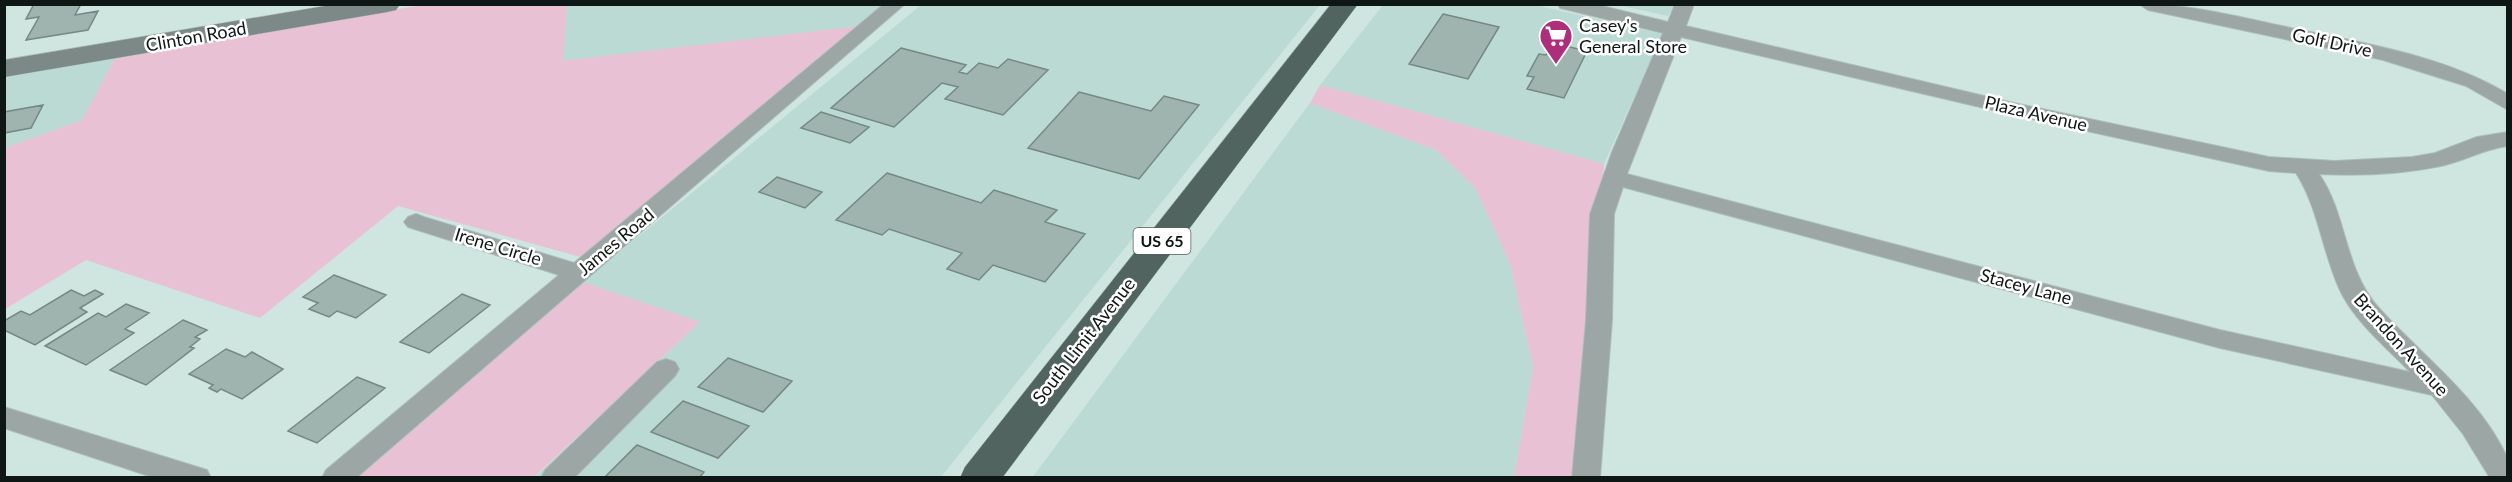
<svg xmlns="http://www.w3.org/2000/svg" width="2512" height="482" viewBox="0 0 2512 482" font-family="Lato,sans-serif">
	<rect width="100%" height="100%" fill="#cfe5e0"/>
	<!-- built -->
	<path fill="#badad3" d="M567,5H895L869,25L562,62Z
		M921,5H1320L941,477L534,478L699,323L583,282Z
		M1383,5H1535L1662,34L1604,164L1320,85Z
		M1618,5H1674L1668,16Z
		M115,58L82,120L5,148V77Z
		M1310,103L1436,150L1475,188L1510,264L1533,367L1514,477L1032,478Z"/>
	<!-- green -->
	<path fill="#e8c1d4" d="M422,5H567L563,61L869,25L584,258L398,206L260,318L86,260L5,309V148L82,120L115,58Z
		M1320,85L1604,164L1579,477H1514L1533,367L1510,264L1475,188L1436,150L1310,103Z
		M583,282L700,322L534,477L353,478Z"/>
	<!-- building -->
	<path fill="#9fb4af" stroke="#748884" stroke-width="1.5" d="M34,4H81L75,15L98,11L88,30L26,40L39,17L26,19Z
		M1443,14L1499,27L1468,79L1409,64Z
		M1552,43L1587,51L1564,98L1527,89L1534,77L1527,76L1539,54L1546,55Z
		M901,48L966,65L959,72L967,74L979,63L998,68L1008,59L1048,70L1003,115L945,99L958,87L942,83L894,127L831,108Z
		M1079,92L1151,111L1164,96L1199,105L1139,179L1028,148Z
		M43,105L31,128L4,133V112Z
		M821,112L869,127L850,143L801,128Z
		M887,173L981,203L994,190L1057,210L1045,222L1085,234L1045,282L993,265L979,280L947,269L962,253L889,229L882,235L836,220Z
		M777,177L822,192L805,208L759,192Z
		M334,275L386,295L356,318L337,311L329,317L309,309L318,303L303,297Z
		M71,290L84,296L95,290L103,294L80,308L87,312L35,345L4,330V321L21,311L30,315Z
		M462,294L490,305L429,353L400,342Z
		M126,304L149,313L125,329L134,333L86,365L45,346L98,313L106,317Z
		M183,320L207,330L195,337L200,339L190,347L194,348L146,385L110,370Z
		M226,349L245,357L252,352L283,369L242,399L221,389L217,392L209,388L213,385L189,374Z
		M728,358L792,381L763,412L698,387Z
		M357,377L385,388L317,443L288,431Z
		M683,401L749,426L718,458L651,432Z
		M637,445L704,472L699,478H604Z"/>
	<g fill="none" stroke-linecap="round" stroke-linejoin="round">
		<defs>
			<path id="street" d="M884,4H905L356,478H322L326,470L559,275L408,227L404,222L408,217L416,214L424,217L574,263Z
				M1558,4H1594L1668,22L1675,4H1694L1686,26L2014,103L2269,157L2335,161L2412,157L2435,153L2477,137L2508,132V146C2484,149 2464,161 2441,166C2402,174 2359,176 2319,174C2347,214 2344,269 2378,307C2420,354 2478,396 2506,455C2509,461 2508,471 2508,478H2490L2463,434L2432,395L2220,348L1623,187L1614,214L1612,320L1600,478H1572L1586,320L1590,214L1612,152L1663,33L1560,8ZM1681,37L2014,115L2269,171L2296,173C2318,207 2322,250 2339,288C2353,320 2386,347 2410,372L2220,330L1627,174Z
				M2139,4C2192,4 2243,18 2296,29C2367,44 2445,56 2508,94V110L2466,86L2383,60L2148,10Z
				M666,359L675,362L679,369L675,376L574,478H541L545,470L657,362Z
				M4,407L207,470L211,478H155L4,428Z"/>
			<path id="secondary" d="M337,4H400L396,10L387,12L4,77V60Z"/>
			<path id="highway" d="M1331,4H1358L1002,478H960L965,467Z"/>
		</defs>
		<!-- street casing -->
		<use href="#street" stroke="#acc0bb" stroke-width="2"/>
		<!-- secondary casing -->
		<use href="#secondary" stroke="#acc0bb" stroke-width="1"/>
		<!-- highway casing -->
		<use href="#highway" stroke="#acc0bb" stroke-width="1"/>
		<!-- street -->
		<use href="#street" fill="#9ca6a4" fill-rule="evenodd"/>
		<!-- secondary -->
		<use href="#secondary" fill="#7c8986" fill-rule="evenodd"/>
		<!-- highway -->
		<use href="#highway" fill="#516460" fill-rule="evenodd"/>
	</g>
	<!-- icons -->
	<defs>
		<symbol id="supermarket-pin" viewBox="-11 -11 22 30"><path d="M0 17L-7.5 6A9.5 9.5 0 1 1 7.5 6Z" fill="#ae2e7b" stroke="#fff"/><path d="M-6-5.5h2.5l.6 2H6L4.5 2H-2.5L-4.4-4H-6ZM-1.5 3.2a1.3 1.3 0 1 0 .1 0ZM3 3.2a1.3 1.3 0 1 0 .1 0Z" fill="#fff"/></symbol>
	</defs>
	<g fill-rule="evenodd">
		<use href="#supermarket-pin" x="1537" y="17" width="38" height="52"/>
	</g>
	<g text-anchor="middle" stroke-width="5" stroke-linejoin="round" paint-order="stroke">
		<!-- shield labels -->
		<rect fill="#fff" stroke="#575d5b" stroke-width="1.5" x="1133.5" y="228" width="57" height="26" rx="4.5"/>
		<g font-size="16" font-weight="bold" fill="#0f1715">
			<text x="1162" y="247">US 65</text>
		</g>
		<!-- poi labels -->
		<g font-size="18" fill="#0f1715" stroke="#fff" text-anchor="start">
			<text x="1579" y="32">Casey's<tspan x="1579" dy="21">General Store</tspan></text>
		</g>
		<!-- street labels -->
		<g font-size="18" fill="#0f1715" stroke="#fff">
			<text transform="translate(196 37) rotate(-10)" y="6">Clinton Road</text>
			<text transform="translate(2332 43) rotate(12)" y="6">Golf Drive</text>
			<text transform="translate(2036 114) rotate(13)" y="6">Plaza Avenue</text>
			<text transform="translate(616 242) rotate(-40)" y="6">James Road</text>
			<text transform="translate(498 247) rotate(17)" y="6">Irene Circle</text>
			<text transform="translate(2026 287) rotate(15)" y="6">Stacey Lane</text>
			<text transform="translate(1084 341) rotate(-52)" y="6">South Limit Avenue</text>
			<text transform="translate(2401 345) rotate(48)" y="6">Brandon Avenue</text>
		</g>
	</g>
	<!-- border -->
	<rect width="2512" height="482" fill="none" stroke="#0f1715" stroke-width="12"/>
</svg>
